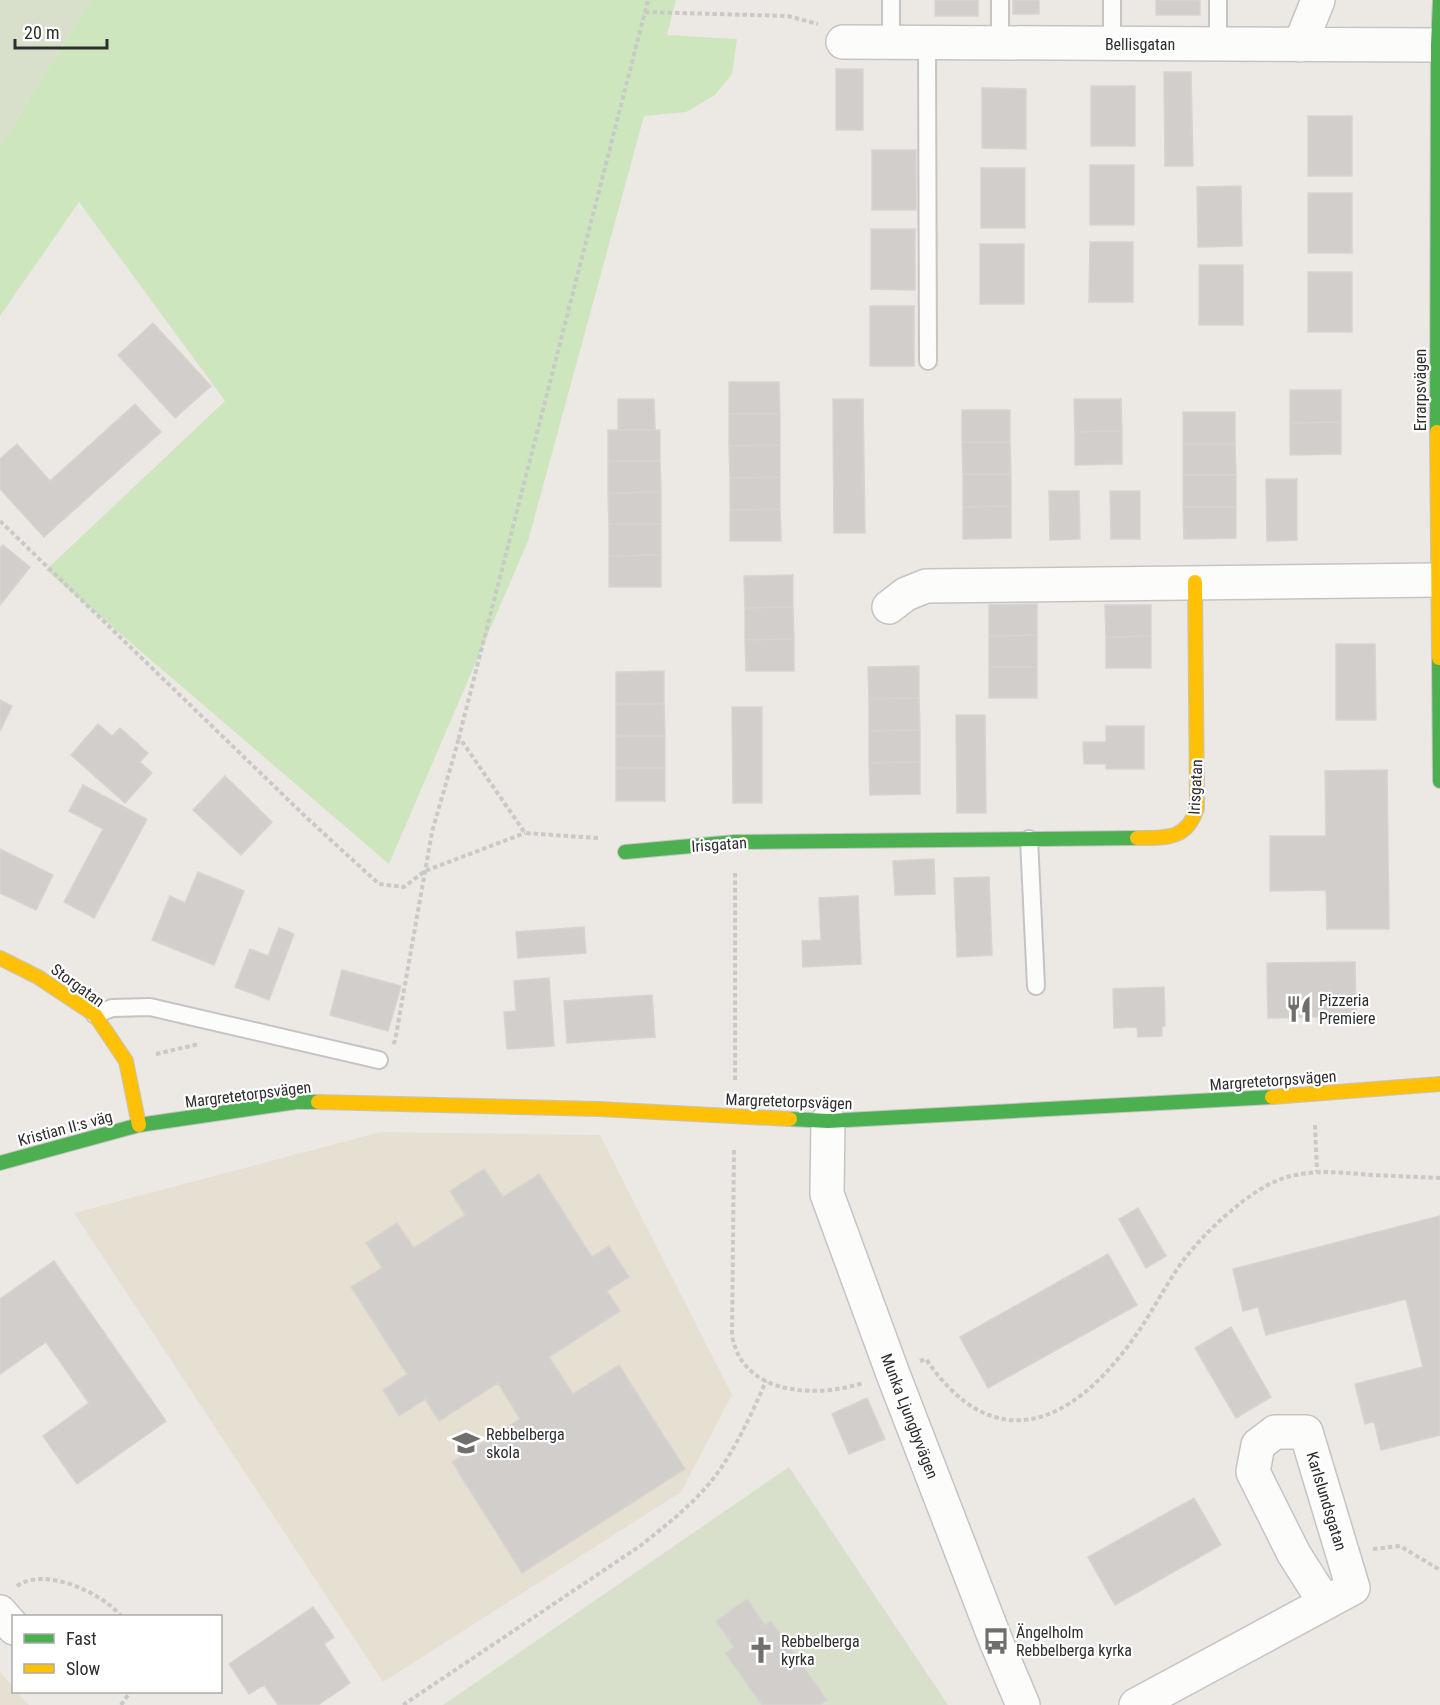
<svg xmlns="http://www.w3.org/2000/svg" width="1440" height="1705" viewBox="0 0 1440 1705" font-family="'Roboto Condensed',sans-serif">
	<rect width="100%" height="100%" fill="#ece8e4"/>
	<!-- education -->
	<path fill="#e6e0d3" d="M381,1132L600,1135L732,1395L681,1492L383,1682L74,1213Z
		M0,1672L13,1687L14,1692H17L29,1705H0Z"/>
	<!-- green -->
	<path fill="#cee6be" d="M91,0H676L667,35L737,39L732,74L715,95L686,112L644,116L528,541L389,864L46,570L225,401L79,202L0,316V146Z"/>
	<!-- cemetery -->
	<path fill="#d8e0cc" d="M0,0H91L0,146Z
		M789,1467L948,1705H443Z"/>
	<!-- building -->
	<path fill="#d1cecb" stroke="#d7d4d0" stroke-width="1.5" d="M935,0H978V16H935Z
		M1013,0H1039V14H1013Z
		M1156,0H1200V15H1156Z
		M836,69H863V130H836Z
		M1164,72H1191L1193,166H1165Z
		M1091,86H1135V146H1091Z
		M982,88L1026,89V149L982,148Z
		M1308,116H1352V176H1308Z
		M872,150H916V210H872Z
		M1090,165H1134V225H1090Z
		M981,168H1025V228H981Z
		M1241,186L1242,246L1198,247L1197,187Z
		M1308,193H1352V253H1308Z
		M871,229H915V290L871,289Z
		M1090,242H1133V302H1089Z
		M980,244H1024V304H980Z
		M1199,265H1243V325H1199Z
		M1308,272H1352V332H1308Z
		M870,306H914V366H870Z
		M153,323L211,386L175,418L118,355Z
		M729,382H779L780,414H729Z
		M1290,390H1341V422L1290,423Z
		M618,399H654L655,430H618Z
		M833,399H863L865,533H834Z
		M1074,399H1121L1122,431L1075,432Z
		M135,404L161,432L44,537L0,489V459L17,444L50,481Z
		M962,410H1010V442H962Z
		M1183,412H1235V444H1183Z
		M729,414H780V445L729,446Z
		M1341,422V454L1290,455V423Z
		M608,430H660V461H608Z
		M1122,431V464L1075,465V432Z
		M962,442H1010L1011,474H963Z
		M1183,444H1235L1236,475H1183Z
		M780,445V477L730,478L729,446Z
		M608,461H660L661,492L608,493Z
		M963,474H1011V506L963,507Z
		M1183,475H1236V507H1183Z
		M780,477V509L730,510V478Z
		M1266,479H1297V540L1267,541Z
		M1049,491H1079L1080,539L1050,540Z
		M1110,491H1140V539H1111Z
		M661,492V524H609L608,493Z
		M1011,506V538L963,539V507Z
		M1183,507H1236V538L1184,539Z
		M780,509L781,541H730V510Z
		M609,524H661V555L609,556Z
		M3,545L30,567L0,605V548Z
		M661,555V587H609V556Z
		M793,575V607L745,608L744,576Z
		M1037,604V635L989,636V605Z
		M1105,605H1151V636L1106,637Z
		M793,607L794,639L745,640V608Z
		M1037,635V667H989V636Z
		M1151,636V668H1106V637Z
		M794,639V671H746L745,640Z
		M1336,644H1375L1376,720H1336Z
		M919,666V698L869,699L868,667Z
		M989,667H1037V698H989Z
		M664,671V704H616V672Z
		M919,698L920,730L869,731V699Z
		M0,700L12,706L0,731Z
		M616,704H664L665,736H616Z
		M732,707H762V803H733Z
		M956,715H985L986,813H957Z
		M98,724L112,736L120,728L148,753L140,762L152,773L125,803L71,755Z
		M1106,726H1144V769H1106V764H1084L1083,742H1106Z
		M920,730V762L869,763V731Z
		M616,736H665V768H616Z
		M920,762V794L870,795L869,763Z
		M616,768H665V801H616Z
		M1387,770L1389,929H1327L1326,890L1270,891V836H1326L1325,771Z
		M225,776L272,822L241,855L193,810Z
		M83,785L147,819L94,918L64,902L103,829L69,811Z
		M0,849L53,875L36,910L0,893Z
		M934,859L935,894L895,895L893,861Z
		M198,872L244,891L214,965L152,940L170,896L185,903Z
		M989,877L992,955L957,957L954,878Z
		M858,896L861,964L803,967L802,941L821,940L819,898Z
		M584,927L586,953L518,958L516,932Z
		M279,928L294,934L269,1000L235,987L250,949L268,956Z
		M1355,962L1356,1016L1268,1018L1267,963Z
		M342,970L401,986L388,1031L330,1015Z
		M549,978L554,1046L507,1049L504,1012L516,1011L514,981Z
		M1164,987L1165,1026H1162V1036L1138,1037L1137,1027L1114,1028L1113,989Z
		M652,995L655,1037L567,1043L564,1001Z
		M484,1169L503,1197L539,1174L592,1257L609,1246L629,1277L607,1291L620,1311L549,1357L573,1394L619,1365L685,1469L522,1573L452,1462L520,1419L498,1383L439,1421L425,1399L399,1416L383,1390L407,1374L351,1287L382,1268L366,1243L397,1223L414,1248L465,1215L450,1191Z
		M1138,1208L1166,1256L1146,1268L1119,1219Z
		M1440,1216V1435L1381,1450L1374,1421L1365,1424L1355,1384L1423,1367L1406,1299L1266,1335L1258,1307L1243,1311L1233,1269Z
		M1108,1254L1137,1305L988,1388L960,1337Z
		M54,1261L166,1421L77,1484L43,1436L89,1403L46,1342L0,1374V1299Z
		M1231,1327L1271,1397L1236,1418L1195,1348Z
		M867,1398L885,1439L849,1454L832,1414Z
		M1194,1498L1221,1545L1115,1605L1088,1557Z
		M747,1599L765,1625L771,1621L827,1700L820,1705H762L725,1653L734,1647L716,1621Z
		M313,1607L334,1637L324,1644L350,1683L318,1705H278L264,1685L249,1694L229,1664Z"/>
	<g fill="none" stroke-linecap="round" stroke-linejoin="round">
		<defs>
			<path id="lane" d="M891,0V42
				M1000,0V42
				M1112,0V44
				M927,42L928,361
				M1218,44V0
				M1029,839L1036,986
				M95,1015L112,1008L150,1007L379,1060"/>
			<path id="street" d="M843,42L1438,45
				M1300,45L1318,0
				M889,607L906,594L926,586L1438,580
				M828,1121L827,1194L893,1374L996,1641L1023,1705
				M0,1612L14,1628
				M1136,1705L1353,1588L1306,1432H1275L1258,1445L1253,1472L1294,1554L1325,1603"/>
			<path id="fast" d="M1437,432L1438,45L1440,0
				M1439,658L1440,781
				M625,852L735,842L1137,838
				M790,1119L828,1121L1272,1097
				M0,1163L139,1125L296,1102H318"/>
			<path id="slow" d="M1437,432L1439,658
				M1137,838C1166,838 1187,840 1197,808L1195,582
				M0,958L38,977L95,1015L126,1061L139,1125
				M1272,1097L1440,1084
				M318,1102L599,1109L790,1119"/>
		</defs>
		<!-- lane casing -->
		<use href="#lane" stroke="#c5c4c5" stroke-width="20"/>
		<!-- street casing -->
		<use href="#street" stroke="#c5c4c5" stroke-width="36"/>
		<!-- fast casing -->
		<use href="#fast" stroke="#c5c4c5" stroke-width="16"/>
		<!-- slow casing -->
		<use href="#slow" stroke="#c5c4c5" stroke-width="16"/>
		<!-- path -->
		<path stroke="#c9c9c8" stroke-width="4" stroke-dasharray="4.5 3" stroke-linecap="butt" d="M645,12L788,16L818,24
			M0,521L308,819L379,884L404,887L425,871L525,833
			M598,838L525,833L459,737L648,0
			M735,873V1082
			M393,1044L395,1041L432,832L459,738
			M156,1054L199,1044
			M1315,1125L1317,1172
			M734,1150L732,1335C742,1396 817,1398 863,1383
			M920,1361L926,1359C993,1458 1070,1426 1131,1342C1151,1315 1165,1285 1185,1258C1205,1233 1237,1202 1266,1186C1300,1167 1335,1172 1372,1175C1395,1176 1417,1177 1440,1178
			M1373,1549L1400,1546L1440,1570
			M17,1586C45,1566 102,1593 121,1616
			M121,1705L130,1692
			M403,1705L640,1546C669,1523 700,1499 721,1468C739,1441 753,1411 766,1381"/>
		<!-- lane -->
		<use href="#lane" stroke="#fcfcfb" stroke-width="16"/>
		<!-- street -->
		<use href="#street" stroke="#fcfcfb" stroke-width="33"/>
		<!-- fast -->
		<use href="#fast" stroke="#4caf50" stroke-width="14"/>
		<!-- slow -->
		<use href="#slow" stroke="#ffc107" stroke-width="14"/>
	</g>
	<!-- icons -->
	<defs>
		<symbol id="restaurant-bare" viewBox="-9 -9 18 18"><path d="M-5-6h1v4h1v-4h1v4h1v-4h1v5L-1.5 .5V6h-2V.5L-5-1ZM5-6V6H3V1.5H1.5Q1.5-4 5-6Z" fill="#706f6e" stroke="#fff" stroke-width="2.5" paint-order="stroke"/></symbol>
		<symbol id="school-bare" viewBox="-9 -9 18 18"><path d="M0-5L7-2L0 1L-7-2ZM-4 1L0 2.5L4 1V4Q0 6-4 4Z" fill="#706f6e" stroke="#fff" stroke-width="2.5" paint-order="stroke"/></symbol>
		<symbol id="bus-bare" viewBox="-9 -9 18 18"><path d="M-5-6H5V4H4V6H2V4H-2V6H-4V4H-5ZM-3.5-4V0h7V-4ZM-3.5 1.2v1.5H-2V1.2ZM2 1.2v1.5H3.5V1.2Z" fill="#706f6e" stroke="#fff" stroke-width="2.5" paint-order="stroke"/></symbol>
		<symbol id="church-bare" viewBox="-9 -9 18 18"><path d="M-1.2-6h2.4v3.5h3.3v2.4h-3.3V6h-2.4V-.1h-3.3v-2.4h3.3Z" fill="#706f6e" stroke="#fff" stroke-width="2.5" paint-order="stroke"/></symbol>
	</defs>
	<g fill-rule="evenodd">
		<use href="#restaurant-bare" x="1280" y="990" width="38" height="38"/>
		<use href="#school-bare" x="447" y="1424" width="38" height="38"/>
		<use href="#bus-bare" x="977" y="1622" width="38" height="38"/>
		<use href="#church-bare" x="742" y="1631" width="38" height="38"/>
	</g>
	<g text-anchor="middle" stroke-width="4.5" stroke-linejoin="round" paint-order="stroke">
		<!-- street labels -->
		<g font-size="16" fill="#2e2e2e" stroke="#fff">
			<text x="1140" y="50">Bellisgatan</text>
			<text transform="translate(1420 390) rotate(-90)" y="6">Errarpsvägen</text>
			<text transform="translate(1195 787) rotate(-87)" y="6">Irisgatan</text>
			<text transform="translate(719 844) rotate(-4)" y="6">Irisgatan</text>
			<text transform="translate(78 985) rotate(36)" y="6">Storgatan</text>
			<text transform="translate(1273 1080) rotate(-4)" y="6">Margretetorpsvägen</text>
			<text transform="translate(248 1094) rotate(-7)" y="6">Margretetorpsvägen</text>
			<text transform="translate(789 1101) rotate(2)" y="6">Margretetorpsvägen</text>
			<text transform="translate(65 1128) rotate(-15)" y="6">Kristian II:s väg</text>
			<text transform="translate(910 1416) rotate(69)" y="6">Munka Ljungbyvägen</text>
			<text transform="translate(1327 1501) rotate(73)" y="6">Karlslundsgatan</text>
		</g>
		<!-- poi labels -->
		<g font-size="16" fill="#2e2e2e" stroke="#fff" text-anchor="start">
			<text x="1319" y="1006">Pizzeria<tspan x="1319" dy="18">Premiere</tspan></text>
			<text x="486" y="1440">Rebbelberga<tspan x="486" dy="18">skola</tspan></text>
			<text x="1016" y="1638">Ängelholm<tspan x="1016" dy="18">Rebbelberga kyrka</tspan></text>
			<text x="781" y="1647">Rebbelberga<tspan x="781" dy="18">kyrka</tspan></text>
		</g>
	</g>
	<!-- legend -->
	<rect x="12" y="1615" width="210" height="78" fill="#ffffff" stroke="#ababab" stroke-width="1.5"/>
	<rect x="24" y="1634" width="30" height="9" fill="#4caf50" stroke="#ababab" stroke-width="1.5"/>
	<text x="66" y="1645" font-size="18" fill="#2e2e2e">Fast</text>
	<rect x="24" y="1664" width="30" height="9" fill="#ffc107" stroke="#ababab" stroke-width="1.5"/>
	<text x="66" y="1675" font-size="18" fill="#2e2e2e">Slow</text>
	<!-- scale -->
	<path d="M15 39v9h92v-9" fill="none" stroke="#2e2e2e" stroke-width="3"/>
	<text x="24" y="39" font-size="18" fill="#2e2e2e" stroke="#ffffff" stroke-width="4.5" paint-order="stroke">20 m</text>
</svg>
